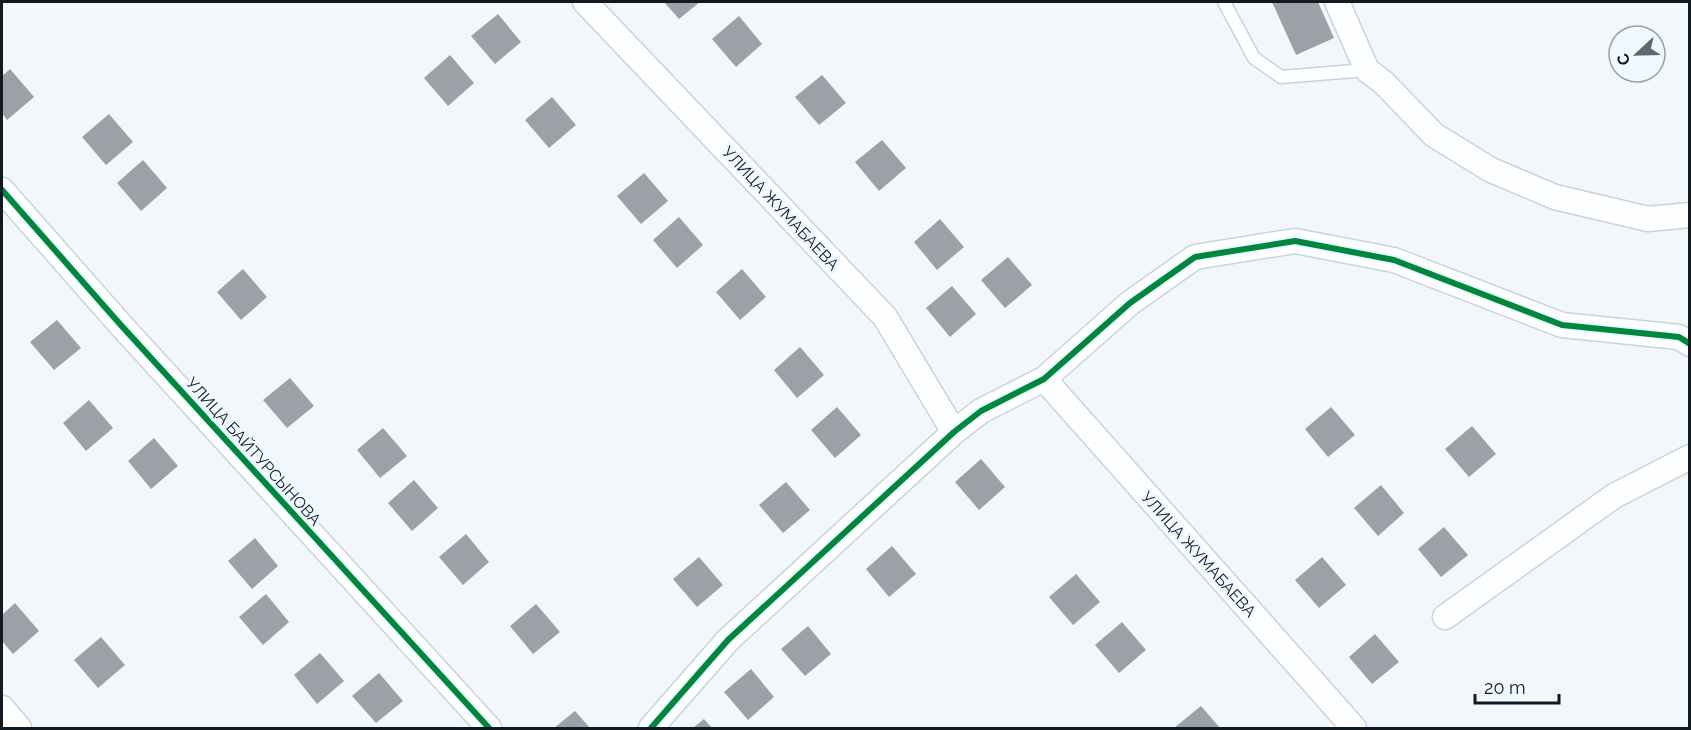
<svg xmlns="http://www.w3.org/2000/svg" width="1691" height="730" viewBox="0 0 1691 730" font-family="Raleway,sans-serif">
	<rect width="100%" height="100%" fill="#f2f7fc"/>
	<!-- building -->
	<path fill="#9ba1a6" d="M664,2H700L679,19Z
		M1272,2H1318L1334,38L1296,55Z
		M498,14L521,42L495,64L471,36Z
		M739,16L762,44L736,67L712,39Z
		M450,55L474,83L448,106L424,78Z
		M10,69L34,97L7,120L2,113V76Z
		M822,75L846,103L819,125L795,97Z
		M552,97L576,125L549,148L525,120Z
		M109,114L133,142L106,165L82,137Z
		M882,140L906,168L879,191L855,162Z
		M143,160L167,188L141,211L117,183Z
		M644,173L668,201L641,224L617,196Z
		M679,217L703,245L677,268L653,240Z
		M940,219L964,247L937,270L914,242Z
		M1008,257L1032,285L1005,308L981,280Z
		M243,269L267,297L241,320L217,292Z
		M742,269L766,297L740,320L716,292Z
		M952,286L976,314L950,337L926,308Z
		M57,320L81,348L54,370L30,342Z
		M800,347L824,375L797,398L774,370Z
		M290,378L314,406L287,428L263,400Z
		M89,400L113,428L86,451L63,423Z
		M837,407L861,435L835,458L811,430Z
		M1331,407L1355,435L1328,457L1305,429Z
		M1472,426L1496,454L1469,477L1445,449Z
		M383,428L407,456L380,478L357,450Z
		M154,438L178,466L151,489L128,461Z
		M981,459L1005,487L979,510L955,482Z
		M414,480L438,508L412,531L388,503Z
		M786,482L810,510L783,533L759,505Z
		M1381,485L1404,513L1378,536L1354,508Z
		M1444,527L1468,555L1441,577L1418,549Z
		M466,534L489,562L463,585L439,557Z
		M255,538L278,566L252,589L228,561Z
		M892,546L916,574L889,597L866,569Z
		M699,557L723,585L697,607L673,579Z
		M1322,557L1346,585L1319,608L1295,580Z
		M1076,574L1100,602L1073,625L1049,597Z
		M266,594L289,622L263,645L239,617Z
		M15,603L39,631L13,654L2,641V615Z
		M536,604L560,632L533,654L510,626Z
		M1122,622L1146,650L1119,673L1095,645Z
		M808,626L831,654L805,676L781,649Z
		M1375,634L1399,662L1372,684L1349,657Z
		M101,637L125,665L98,688L74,660Z
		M320,653L344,681L317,704L294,675Z
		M751,669L774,697L748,720L724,692Z
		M379,673L403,701L376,723L352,696Z
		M1201,706L1220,728H1174Z
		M575,711L590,728H554Z
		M704,719L712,728H693Z"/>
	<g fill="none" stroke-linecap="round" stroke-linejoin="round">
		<defs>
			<path id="service" d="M1224,2L1254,58L1281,77L1367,70"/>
			<path id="minor" d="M585,2L885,317L954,432
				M1337,2L1367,70L1384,83L1434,135L1491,170L1555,197L1648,219L1690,215
				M2,190L119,323L489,728
				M1044,379L1354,728
				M1445,617L1614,496L1690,457
				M2,708L19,728
				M651,728L728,640L954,432L981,411L1044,379L1130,303L1195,257L1295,241L1394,260L1562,325L1679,337L1690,344"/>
		</defs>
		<!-- service casing -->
		<use href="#service" stroke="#ccd3d8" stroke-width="15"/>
		<!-- minor casing -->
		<use href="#minor" stroke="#ccd3d8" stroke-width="27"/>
		<!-- service -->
		<use href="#service" stroke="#fdfeff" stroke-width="12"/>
		<!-- minor -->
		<use href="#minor" stroke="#fdfeff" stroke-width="24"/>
		<defs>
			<path id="cycleway" d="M2,190L119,323L489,728
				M651,728L728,640L954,432L981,411L1044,379L1130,303L1195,257L1295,241L1394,260L1562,325L1679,337L1690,344"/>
		</defs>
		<!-- cycleway casing -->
		<use href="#cycleway" stroke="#eff8ff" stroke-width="10"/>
		<!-- cycleway -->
		<use href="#cycleway" stroke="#00873e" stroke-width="6"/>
	</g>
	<g text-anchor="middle" stroke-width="6" stroke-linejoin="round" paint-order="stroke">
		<!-- street labels -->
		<g font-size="16" fill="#121a21" stroke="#eff8ff">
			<text transform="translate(781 208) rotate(47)" y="6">УЛИЦА ЖУМАБАЕВА</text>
			<text transform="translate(254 451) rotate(48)" y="6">УЛИЦА БАЙТУРСЫНОВА</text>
			<text transform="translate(1199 554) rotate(48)" y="6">УЛИЦА ЖУМАБАЕВА</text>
		</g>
	</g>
	<!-- border -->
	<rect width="1691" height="730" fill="none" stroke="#121a21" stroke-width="6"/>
	<!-- north arrow -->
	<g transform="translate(1637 54) rotate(248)"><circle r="28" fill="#eff8ff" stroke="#979fa6" stroke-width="1.5"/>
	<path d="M0-4.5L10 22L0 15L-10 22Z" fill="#60676e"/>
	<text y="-9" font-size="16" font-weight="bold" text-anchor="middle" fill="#121a21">С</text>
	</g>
	<!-- scale -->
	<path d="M1475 694v9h84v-9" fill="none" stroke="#121a21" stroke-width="3"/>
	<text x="1484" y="694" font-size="18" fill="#121a21" stroke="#eff8ff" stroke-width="4.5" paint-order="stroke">20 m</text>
</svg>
